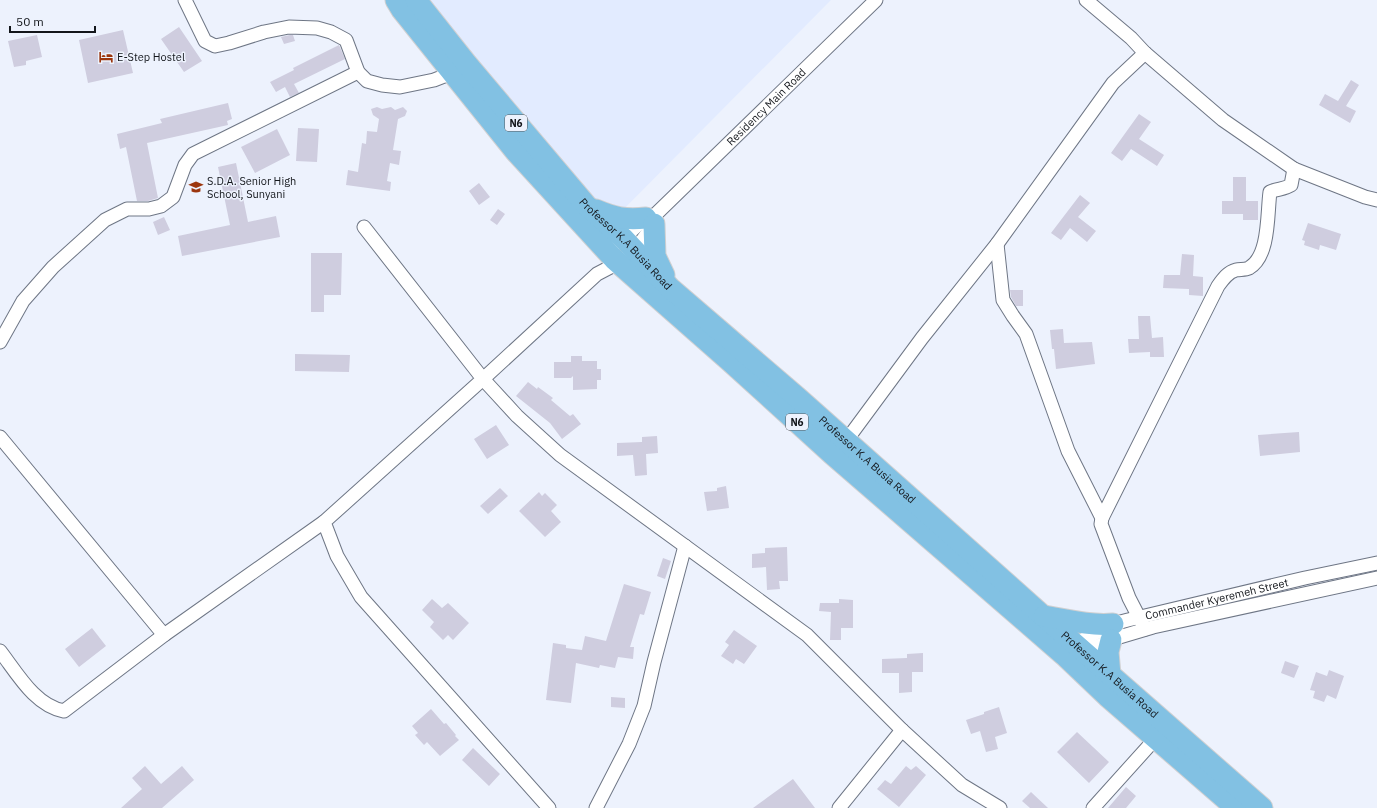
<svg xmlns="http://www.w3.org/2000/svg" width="1377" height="808" viewBox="0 0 1377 808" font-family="'IBM Plex Sans',sans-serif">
	<rect width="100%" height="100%" fill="#edf2fd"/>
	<!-- built -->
	<path fill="#e2ebff" d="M425,0H831L611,222Z"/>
	<!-- building -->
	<path fill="#cfcddf" d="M179,27L202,61L184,72L161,39Z
		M123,30L133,73L88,83L79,40Z
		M37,35L42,57L26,61V65L14,67L8,41Z
		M290,35H293L295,41L284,44L281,37Z
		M339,45L345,59L294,84L299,93L290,97L285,87L276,92L270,82L294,70L293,68Z
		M1351,80L1359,85L1346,106L1356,111L1350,123L1319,105L1325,94L1338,101Z
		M228,103L232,119L227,121L228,125L147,143L158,198L148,201H137L126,147L120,149L117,134L162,123L160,119Z
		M377,107L382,109L391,107L395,110L403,107L407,111L405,116L398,119L393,150L401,151L399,165L390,163L387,181L391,182L390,191L346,185L348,170L358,172L362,143L366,144L367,131L377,132L379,119L373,115L371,109Z
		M1139,114L1151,122L1139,139L1164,155L1157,166L1131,149L1122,161L1111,153Z
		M298,128L319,129L317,162L296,161Z
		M277,129L290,155L255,173L241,147Z
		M236,163L248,222L276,216L280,237L182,256L178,236L230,225L218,167Z
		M1233,177H1246V201H1258V220H1243V214H1222V201H1233Z
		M479,183L490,197L479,205L469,191Z
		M1080,195L1090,203L1078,217L1096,231L1087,242L1070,228L1061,240L1051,233Z
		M498,209L505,214L497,225L490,220Z
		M164,217L170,230L158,235L153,222Z
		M1308,223L1341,234L1336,250L1320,245L1319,250L1304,245L1305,241L1302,240Z
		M311,253H342L341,295H324V312H311Z
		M1182,254L1194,255L1193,276L1203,277V296L1189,295V289L1163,288L1164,275H1180Z
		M1010,290H1023V306H1016L1011,297Z
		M1138,316H1150L1152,338L1163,337L1164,357H1150V352L1129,353L1128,339H1139Z
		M1063,329L1064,343L1092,342L1095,364L1056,369L1054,349H1052L1050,330Z
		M295,354L350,355L349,372L295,371Z
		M571,356H582V361H597V369H601V380H597V389L573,390V376L571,378H554V362H571Z
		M528,382L537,389L538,387L553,398L551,400L570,416L573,414L581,424L562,439L550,423L516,396Z
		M496,425L509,445L487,459L474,439Z
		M1299,432L1300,452L1260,456L1258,435Z
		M657,436L658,453L646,454L647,475L635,476L633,455L617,456V443L642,442V437Z
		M726,486L729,508L707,511L704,492L717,491V488Z
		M500,488L508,496L488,514L480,506Z
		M539,492L542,496L545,493L557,505L551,511L561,522L545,537L519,511Z
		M787,547L788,581H779L780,589L767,590L766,567L752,568V554L765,553V548Z
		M663,558L671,561L665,579L657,576Z
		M624,584L651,592L644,615L640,614L630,647H634L633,659L618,657L615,668L600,665L599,668L576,663L571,703L546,700L553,643L566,645V648L582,650L585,636L606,641Z
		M432,599L442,608L448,603L469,623L453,640L448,635L443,640L430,627L434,622L422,610Z
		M839,599L853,600V628H841V640H830L831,612L819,611L820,603H839Z
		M92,628L106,646L79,667L65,649Z
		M734,630L757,646L744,664L736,659L733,664L721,656L729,645L725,642Z
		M923,653V672H912V692L899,693V673H882V659L907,658V654Z
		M1285,661L1299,666L1294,678L1281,673Z
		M1329,670L1344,676L1336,699L1327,695L1324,702L1313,698L1315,691L1310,690L1316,672L1327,676Z
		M611,697L625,698V708L611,707Z
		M999,707L1007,733L995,737L998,749L986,752L980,731L971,734L966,720L984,714V712Z
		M431,709L444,724L446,723L456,735L455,736L459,740L440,756L427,742L424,745L415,735L418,733L412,726Z
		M1077,732L1109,762L1089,783L1057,752Z
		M473,748L500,774L489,786L462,760Z
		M145,766L161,784L182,766L194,780L162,808H121L142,789L132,778Z
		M906,766L911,770L916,766L926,775L899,807L877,789L885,780L891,784Z
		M793,779L815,808H753L768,797Z
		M1126,787L1136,796L1126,808H1108Z
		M1031,792L1048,808H1030L1022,801Z"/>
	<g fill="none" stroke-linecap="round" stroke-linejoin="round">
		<defs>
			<g id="minor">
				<path d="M185,0L205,41L215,46L229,43L264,32L289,27L317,28L331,32L346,40L358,72L367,81L382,85L400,87L434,80L452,73L457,70"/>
				<path d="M1086,0L1131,38L1145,53L1223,120L1294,169L1365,197L1377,200"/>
				<path d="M654,224L635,250L618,263L597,274L483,379L517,416L560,455L807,635L902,730L962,785L1000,808"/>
				<path d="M364,227L483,379L324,522L337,556L361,597L549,808"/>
				<path id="s1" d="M618,243L646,218L656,214L876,0"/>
				<path d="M997,244L1003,300L1013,316L1026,334L1068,451L1102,518"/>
				<path d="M0,342L23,301L53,267L105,220L127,209H149L161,206L173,197L185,165L193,154L358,72"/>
				<path d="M0,437L164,635"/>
				<path d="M846,441L922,338L997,244L1113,83L1145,53"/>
				<path d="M1145,629L1129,598L1101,524L1102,518L1218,286C1223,279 1228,272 1236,270C1240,269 1245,270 1249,268C1270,256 1267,213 1270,192C1278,188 1283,190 1291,185L1294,169"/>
				<path id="s2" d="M1071,649L1075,644L1113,624L1128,620L1305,578L1377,563"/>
				<path d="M0,651C17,673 35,706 64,711L164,635L324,522"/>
				<path d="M1080,656L1084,652L1116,638L1153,627L1377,578"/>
				<path d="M596,808L629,744L644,706L654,662L685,546"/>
				<path d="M839,808L902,730"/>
				<path d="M1093,808L1156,738"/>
			</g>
			<g id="primary">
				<path d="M396,0L402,10L516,152L614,259L731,362L831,453L1064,655L1107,696L1236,808"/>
				<path id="s3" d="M416,0L466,63L586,205L623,238L670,288L798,398L1042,615L1262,808"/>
				<path d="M596,210C615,218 625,220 646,218"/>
				<path d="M654,224L655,256L664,275"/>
				<path d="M1044,616C1067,620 1090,626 1113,624"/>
				<path d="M1110,675L1108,652L1111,640"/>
			</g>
		</defs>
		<!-- minor casing -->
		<use href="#minor" stroke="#6e7685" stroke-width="15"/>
		<!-- primary casing -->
		<use href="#primary" stroke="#d0d0d1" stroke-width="23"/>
		<!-- minor -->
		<use href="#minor" stroke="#fff" stroke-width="13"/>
		<!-- primary -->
		<use href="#primary" stroke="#82c1e3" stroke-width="21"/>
	</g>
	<!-- icons -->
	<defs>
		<symbol id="hotel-bare" viewBox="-9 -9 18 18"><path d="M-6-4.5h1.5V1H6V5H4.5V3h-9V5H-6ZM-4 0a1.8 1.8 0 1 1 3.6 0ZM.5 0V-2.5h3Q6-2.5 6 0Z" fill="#9c360e" stroke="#edf2fd" stroke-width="2.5" paint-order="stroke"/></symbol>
		<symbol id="school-bare" viewBox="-9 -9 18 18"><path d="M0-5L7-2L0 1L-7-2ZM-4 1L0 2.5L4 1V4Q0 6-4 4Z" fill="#9c360e" stroke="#edf2fd" stroke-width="2.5" paint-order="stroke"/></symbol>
	</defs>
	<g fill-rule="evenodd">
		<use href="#hotel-bare" x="96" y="47" width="20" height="20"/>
		<use href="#school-bare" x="186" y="177" width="20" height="20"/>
	</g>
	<g text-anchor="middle" stroke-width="3" stroke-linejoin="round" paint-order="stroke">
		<!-- shield labels -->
		<g fill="#edf2fd" stroke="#54585f" stroke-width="1">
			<rect x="505" y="115" width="22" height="16" rx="3"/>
			<rect x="786" y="414" width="22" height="16" rx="3"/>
		</g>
		<g font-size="10" font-weight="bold" fill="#13161b">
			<text x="516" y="127">N6</text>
			<text x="797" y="426">N6</text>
		</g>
		<!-- poi labels -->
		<g font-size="11" fill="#13161b" stroke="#edf2fd" text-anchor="start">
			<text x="117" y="61">E-Step Hostel</text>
			<text x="207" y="185">S.D.A. Senior High<tspan x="207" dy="13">School, Sunyani</tspan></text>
		</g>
		<!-- street labels -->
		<g font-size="11" fill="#13161b" stroke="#edf2fd">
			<text dy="4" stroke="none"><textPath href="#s1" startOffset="202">Residency Main Road</textPath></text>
			<text dy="4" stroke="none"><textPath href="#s3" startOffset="322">Professor K.A Busia Road</textPath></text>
			<text dy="4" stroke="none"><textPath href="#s3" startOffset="646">Professor K.A Busia Road</textPath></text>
			<text dy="4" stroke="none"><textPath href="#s2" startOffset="156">Commander Kyeremeh Street</textPath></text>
			<text dy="4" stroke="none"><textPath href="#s3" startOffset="970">Professor K.A Busia Road</textPath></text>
		</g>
	</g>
	<!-- scale -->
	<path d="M10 26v6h85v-6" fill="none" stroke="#13161b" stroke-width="2"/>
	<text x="16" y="26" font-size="12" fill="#13161b" stroke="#edf2fd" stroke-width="3" paint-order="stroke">50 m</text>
</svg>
